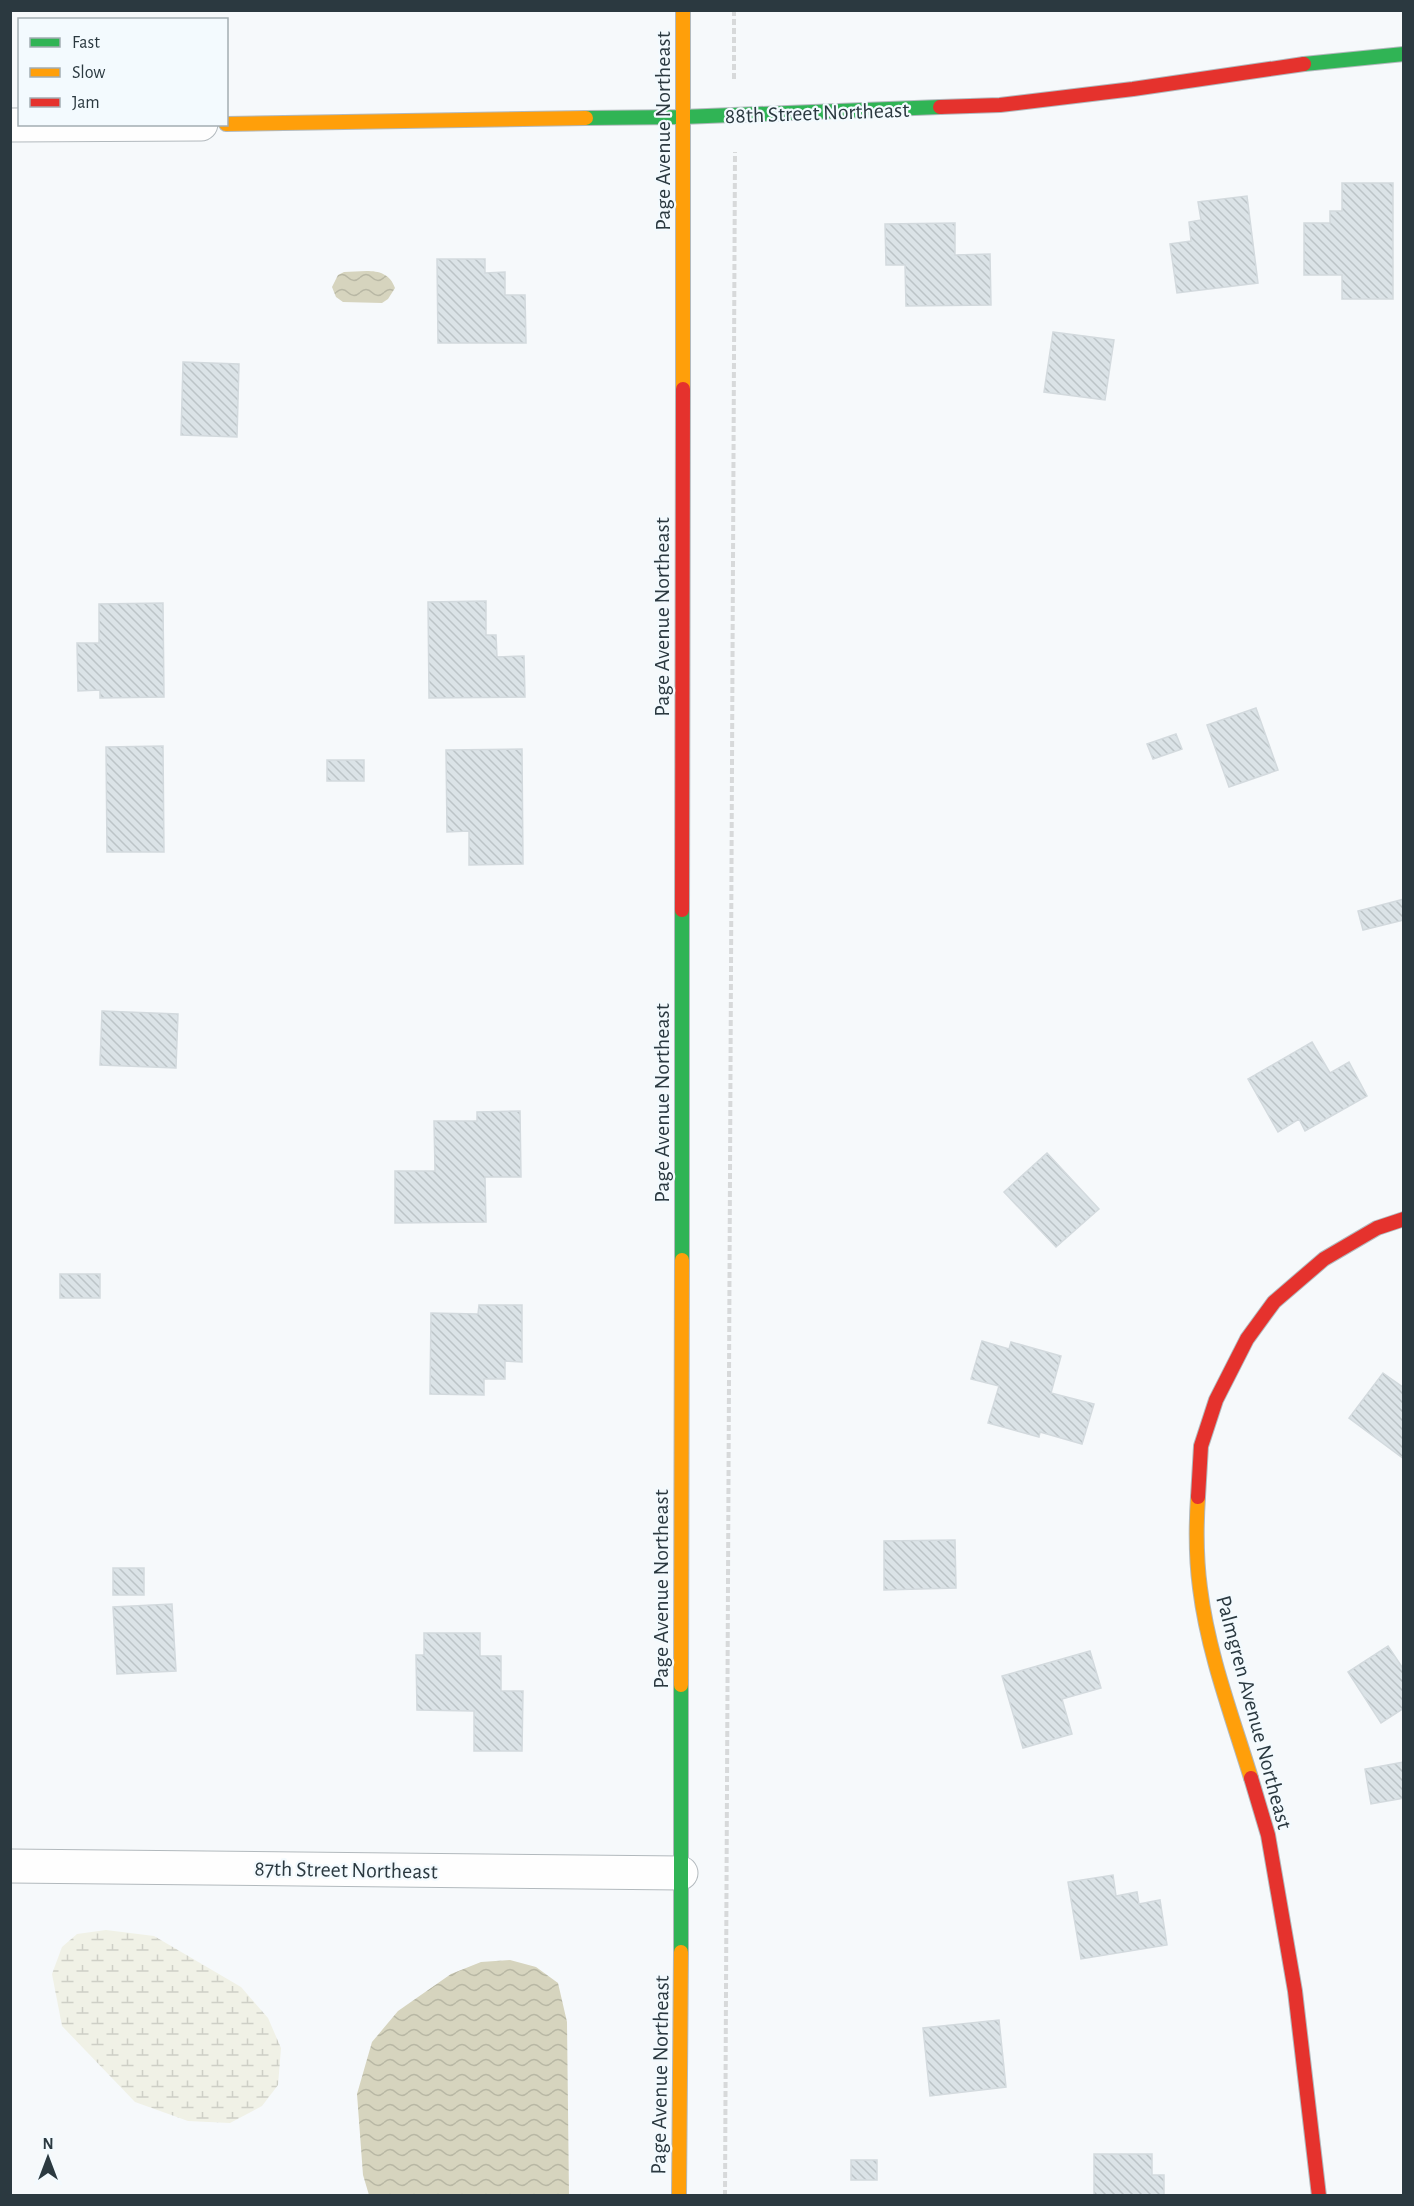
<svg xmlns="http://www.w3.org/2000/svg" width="1414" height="2206" viewBox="0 0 1414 2206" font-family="'Alegreya Sans',sans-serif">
	<defs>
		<pattern id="wetland-marsh" width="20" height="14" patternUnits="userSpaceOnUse" patternTransform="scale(1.5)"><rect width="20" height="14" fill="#f0f1e6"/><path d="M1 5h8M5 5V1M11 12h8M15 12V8" fill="none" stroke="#cecfc6"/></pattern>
		<pattern id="water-waves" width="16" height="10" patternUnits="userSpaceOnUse" patternTransform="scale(1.5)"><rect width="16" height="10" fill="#d6d4be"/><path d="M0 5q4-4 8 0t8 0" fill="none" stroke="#b8b7a4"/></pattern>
		<pattern id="building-back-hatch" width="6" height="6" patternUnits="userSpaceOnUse" patternTransform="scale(1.5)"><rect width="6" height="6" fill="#dbe3e7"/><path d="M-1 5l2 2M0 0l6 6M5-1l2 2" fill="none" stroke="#bcc4c7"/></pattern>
	</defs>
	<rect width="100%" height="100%" fill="#f6f9fb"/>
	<!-- wetland -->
	<path fill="url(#wetland-marsh)" d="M106,1930L154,1936L241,1987L268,2018L281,2048L278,2085L262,2106L230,2123L188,2121L135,2102L62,2026L52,1974L62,1947L77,1934Z"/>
	<!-- water -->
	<path fill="url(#water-waves)" d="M344,272C363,272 387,265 395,288L388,299L382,303L343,302L336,297L332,287L338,275Z
		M510,1960L536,1967L558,1983L567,2022L569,2195H369L363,2175L357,2094L372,2042L398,2011L451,1974L481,1962Z"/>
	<!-- building -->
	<path fill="url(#building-back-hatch)" stroke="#d3dade" stroke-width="1.5" d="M1342,183H1393V299H1342V275H1304V223H1330V211H1342Z
		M1247,196L1258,283L1177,293L1170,244L1191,241L1189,222L1201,220L1198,202Z
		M955,223V255L990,254L991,305L906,306L905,265H886L885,224Z
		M437,259H485V273L505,272V295H525L526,343H438Z
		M1053,332L1114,340L1105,400L1044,392Z
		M183,362L239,364L237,437L181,435Z
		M486,601V635H496L497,657L524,656L525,697L429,698L428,602Z
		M163,603L164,697L100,698V690L78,691L77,643H99V604Z
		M1256,708L1278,770L1229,787L1207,725Z
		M1176,734L1182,749L1153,759L1147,744Z
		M163,746L164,852H107L106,747Z
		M522,749L523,864L469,865V831L447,832L446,750Z
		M327,760H364V781H327Z
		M1404,899V920L1363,930L1358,911Z
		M102,1011L178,1014L176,1068L100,1065Z
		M1312,1042L1330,1073L1349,1062L1367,1096L1305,1131L1299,1119L1278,1132L1248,1079Z
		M520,1111L521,1177H485L486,1222L395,1223V1171H435L434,1121H477V1112Z
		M1047,1153L1099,1209L1056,1247L1004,1192Z
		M60,1274H100V1298H60Z
		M479,1305H522V1362L505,1361V1379H484V1395L430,1394L431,1313L478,1314Z
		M982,1341L1009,1349L1011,1342L1061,1356L1051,1393L1094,1404L1082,1444L1040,1432L1039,1437L988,1423L999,1386L971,1379Z
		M1383,1373L1404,1388V1459L1349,1418Z
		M955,1540L956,1588L884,1590V1541Z
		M113,1568H144V1595H113Z
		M172,1604L176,1671L117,1674L113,1607Z
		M424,1633H480V1656H501V1691H523L522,1751H474V1711L417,1710L416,1655H424Z
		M1388,1646L1404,1670V1708L1381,1723L1348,1672Z
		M1090,1651L1101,1688L1062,1699L1072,1734L1023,1748L1002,1676Z
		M1404,1762V1798L1371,1804L1365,1769Z
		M1113,1875L1116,1896L1137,1892L1139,1904L1160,1900L1167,1945L1081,1959L1068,1882Z
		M999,2020L1006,2087L930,2096L923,2028Z
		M1094,2154H1152V2175H1164V2195L1191,2196H1094Z
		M851,2160H877V2180H851Z"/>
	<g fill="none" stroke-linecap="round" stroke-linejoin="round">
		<defs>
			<path id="street" d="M10,125L201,124
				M10,1866L681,1873"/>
			<path id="fast" d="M1304,64L1404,54
				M586,118L682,117L940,107
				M682,1260V910
				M681,1952V1685"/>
			<path id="slow" d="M226,124L586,118
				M683,389V10
				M1198,1497C1196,1527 1196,1558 1200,1588C1208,1653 1232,1716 1251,1778
				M681,1685L682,1260
				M679,2196L681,1952"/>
			<path id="jam" d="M940,107L1000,105L1133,89L1304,64
				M682,910L683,389
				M1198,1497L1201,1446L1216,1400L1247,1339L1274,1302L1324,1259L1377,1228L1404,1219
				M1251,1778L1268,1835L1295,1991L1319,2196"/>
		</defs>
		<!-- street casing -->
		<use href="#street" stroke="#b2b9bd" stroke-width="35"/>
		<!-- fast casing -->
		<use href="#fast" stroke="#b2b9bd" stroke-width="16"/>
		<!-- slow casing -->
		<use href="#slow" stroke="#b2b9bd" stroke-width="16"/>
		<!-- jam casing -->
		<use href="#jam" stroke="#b2b9bd" stroke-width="16"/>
		<!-- path -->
		<path stroke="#d7d9da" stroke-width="4" stroke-dasharray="6 3" stroke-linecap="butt" d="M734,79V10
			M725,2196L735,152"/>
		<!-- street -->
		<use href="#street" stroke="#fefefe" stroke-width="33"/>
		<!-- fast -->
		<use href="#fast" stroke="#30b455" stroke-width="14"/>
		<!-- slow -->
		<use href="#slow" stroke="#ff9f0a" stroke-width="14"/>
		<!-- jam -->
		<use href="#jam" stroke="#e5322d" stroke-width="14"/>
	</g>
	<g text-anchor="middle" stroke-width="4.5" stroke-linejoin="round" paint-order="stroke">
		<!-- street labels -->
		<g font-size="22" fill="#2b3940" stroke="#f3fafe">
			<text transform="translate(817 112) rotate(-2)" y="8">88th Street Northeast</text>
			<text transform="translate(662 131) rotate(-90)" y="8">Page Avenue Northeast</text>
			<text transform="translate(661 617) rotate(-90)" y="8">Page Avenue Northeast</text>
			<text transform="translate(661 1103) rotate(-90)" y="8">Page Avenue Northeast</text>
			<text transform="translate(660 1589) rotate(-90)" y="8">Page Avenue Northeast</text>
			<text transform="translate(1255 1712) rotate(75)" y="8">Palmgren Avenue Northeast</text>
			<text transform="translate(346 1869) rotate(1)" y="8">87th Street Northeast</text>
			<text transform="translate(659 2075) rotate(-89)" y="8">Page Avenue Northeast</text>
		</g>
	</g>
	<!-- border -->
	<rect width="1414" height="2206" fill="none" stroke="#2b3940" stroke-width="24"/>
	<!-- legend -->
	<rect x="18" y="18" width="210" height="108" fill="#f3fafe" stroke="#a3adb2" stroke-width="1.5"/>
	<rect x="30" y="38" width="30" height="9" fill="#30b455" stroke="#a3adb2" stroke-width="1.5"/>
	<text x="72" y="48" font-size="18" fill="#2b3940">Fast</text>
	<rect x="30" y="68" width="30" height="9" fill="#ff9f0a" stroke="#a3adb2" stroke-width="1.5"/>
	<text x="72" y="78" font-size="18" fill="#2b3940">Slow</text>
	<rect x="30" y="98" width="30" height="9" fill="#e5322d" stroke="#a3adb2" stroke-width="1.5"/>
	<text x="72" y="108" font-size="18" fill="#2b3940">Jam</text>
	<!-- north arrow -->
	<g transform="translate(48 2158)" stroke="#f3fafe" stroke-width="4.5" paint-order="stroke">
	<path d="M0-4.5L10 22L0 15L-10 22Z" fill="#2b3940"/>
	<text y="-9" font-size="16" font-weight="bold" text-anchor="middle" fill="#2b3940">N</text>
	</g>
</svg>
